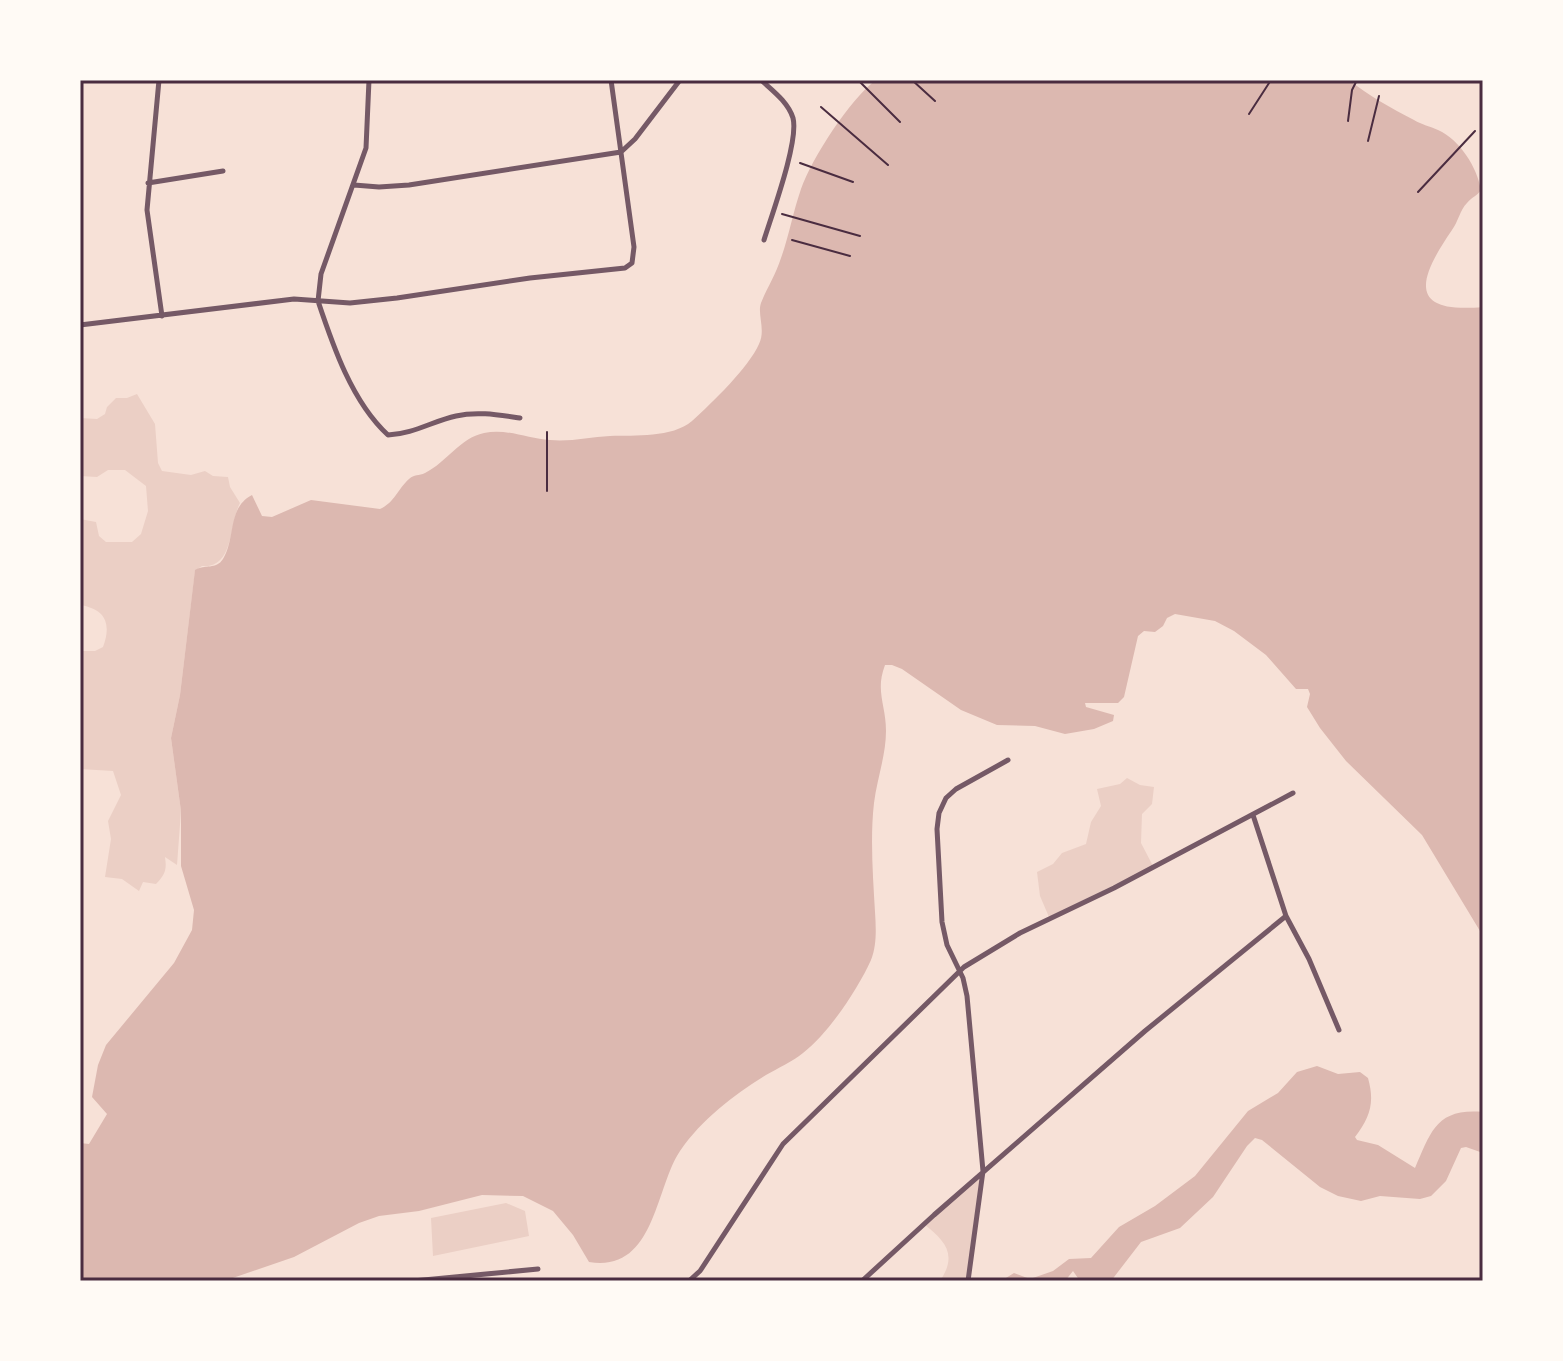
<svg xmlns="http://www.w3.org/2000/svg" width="1563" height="1361" viewBox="0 0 1563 1361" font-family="'Public Sans',sans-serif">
	<rect width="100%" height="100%" fill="#f7e1d7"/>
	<!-- green -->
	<path fill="#ebcfc5" d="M137,394L155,424L158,463L162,471L191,475L205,471L213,476L228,477L230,487L240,503C229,524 234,569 202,566L195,571L180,695L171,738L181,811L177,865L165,857C167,870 165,875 156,884L143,882L139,891L122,879L105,877L111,839L108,821L121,795L113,771L80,769V651H95L103,647C112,623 105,609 80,605V519L96,522L99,536L106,542H132L141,534L148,511L146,486L125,470H108L97,477L80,476V418L97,419L105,414L107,407L116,398H127Z
		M1127,778L1140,785L1154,787L1152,804L1142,814L1141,843L1153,866L1049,917L1040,896L1037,872L1053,864L1062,853L1086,844L1091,822L1101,806L1097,789L1120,784Z
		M981,1174L967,1281H940C958,1254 945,1241 924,1224Z
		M506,1203L525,1211L529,1236L433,1256L431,1218Z"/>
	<!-- water -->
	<path fill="#dcb8b0" d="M876,80H1349C1369,96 1391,108 1414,120C1422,125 1430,126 1438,130C1460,140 1477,167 1481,190C1477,196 1472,197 1467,203C1460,210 1458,222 1452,230C1419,278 1406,314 1483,307V936L1422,835L1346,761L1320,728L1307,707L1310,694L1308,689H1296L1266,655L1234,631L1215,621L1175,614L1167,618L1163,626L1155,632L1144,631L1138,636L1124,697L1118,703H1085L1086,707L1114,715L1113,721L1094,729L1065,734L1035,726L997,725L961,710L902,669L892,665H885C875,691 886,705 886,731C886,755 877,779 874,803C870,838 873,877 875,912C876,928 877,945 871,960C858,989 828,1034 803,1053C792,1062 778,1068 766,1075C734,1095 702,1119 680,1151C655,1188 655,1273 589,1262L573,1235L553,1211L523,1196L482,1195L419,1211L379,1216L359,1223L294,1257L224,1281H80V1143L89,1144L107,1114L92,1097L98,1065L106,1045L174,963L192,930L194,910L181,866V811L171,738L180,695L195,570C205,564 216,570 223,559C236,538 227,508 252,495L262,516L272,517L311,500L380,509C395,502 397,490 409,479C414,474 419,476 425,473C447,462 460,438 484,433C507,428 528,439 550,440C570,442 590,437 610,436C635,435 672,438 692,421C712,403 749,367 759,344C766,330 757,314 761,303C767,288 776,274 781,258C789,236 793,212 801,189C812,158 850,99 876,80Z
		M1317,1066L1338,1074L1360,1072L1368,1078C1375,1103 1370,1117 1355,1137L1357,1140L1378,1145L1415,1168C1431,1132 1436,1108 1483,1112V1153L1466,1147L1461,1148L1446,1181L1431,1196L1420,1199L1380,1196L1361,1201L1338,1196L1320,1187L1262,1140L1255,1138L1247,1146L1213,1197L1180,1228L1141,1242L1111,1281H1080L1073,1271L1065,1281H1001L1014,1273L1030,1279L1053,1271L1069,1259L1091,1258L1119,1227L1155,1206L1195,1176L1248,1111L1278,1093L1297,1072Z"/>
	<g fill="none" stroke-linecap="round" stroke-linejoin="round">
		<!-- path -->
		<path stroke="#4a2c40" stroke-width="2" d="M858,80L900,122
			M912,80L935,101
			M821,107L888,165
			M1249,114L1271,80
			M1348,121L1352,90L1357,80
			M1368,141L1379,96
			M800,163L853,182
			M1418,192L1475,131
			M782,214L860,236
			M792,240L850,256
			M547,432V491"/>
		<!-- minor -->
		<path stroke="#755966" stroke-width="5" d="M159,80L147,210L162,316
			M369,80L366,148L321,274L318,301C333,346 352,402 388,435C413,434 433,421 456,416C477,411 499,415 520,418
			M761,80C773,91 788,102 793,118C799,141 772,214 764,240
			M148,183L223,171
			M354,185L379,187L409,185L621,152L635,139L680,80
			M80,325L294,299L350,303L397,298L530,278L625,268L632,263L634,247L611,80
			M1253,815L1286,916L1309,959L1339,1030
			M413,1281L538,1269
			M689,1281L700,1271L783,1144L964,967L1020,933L1114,888L1293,793
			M862,1281L934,1215L1145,1031L1286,916
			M968,1281L983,1171L967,996L963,978L947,945L942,922L937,829L939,813L946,798L956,789L1008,760"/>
	</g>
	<!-- border -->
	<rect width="1563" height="1361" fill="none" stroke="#fffaf5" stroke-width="164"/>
	<rect x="82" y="82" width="1399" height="1197" fill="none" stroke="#4a2c40" stroke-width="3"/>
</svg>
